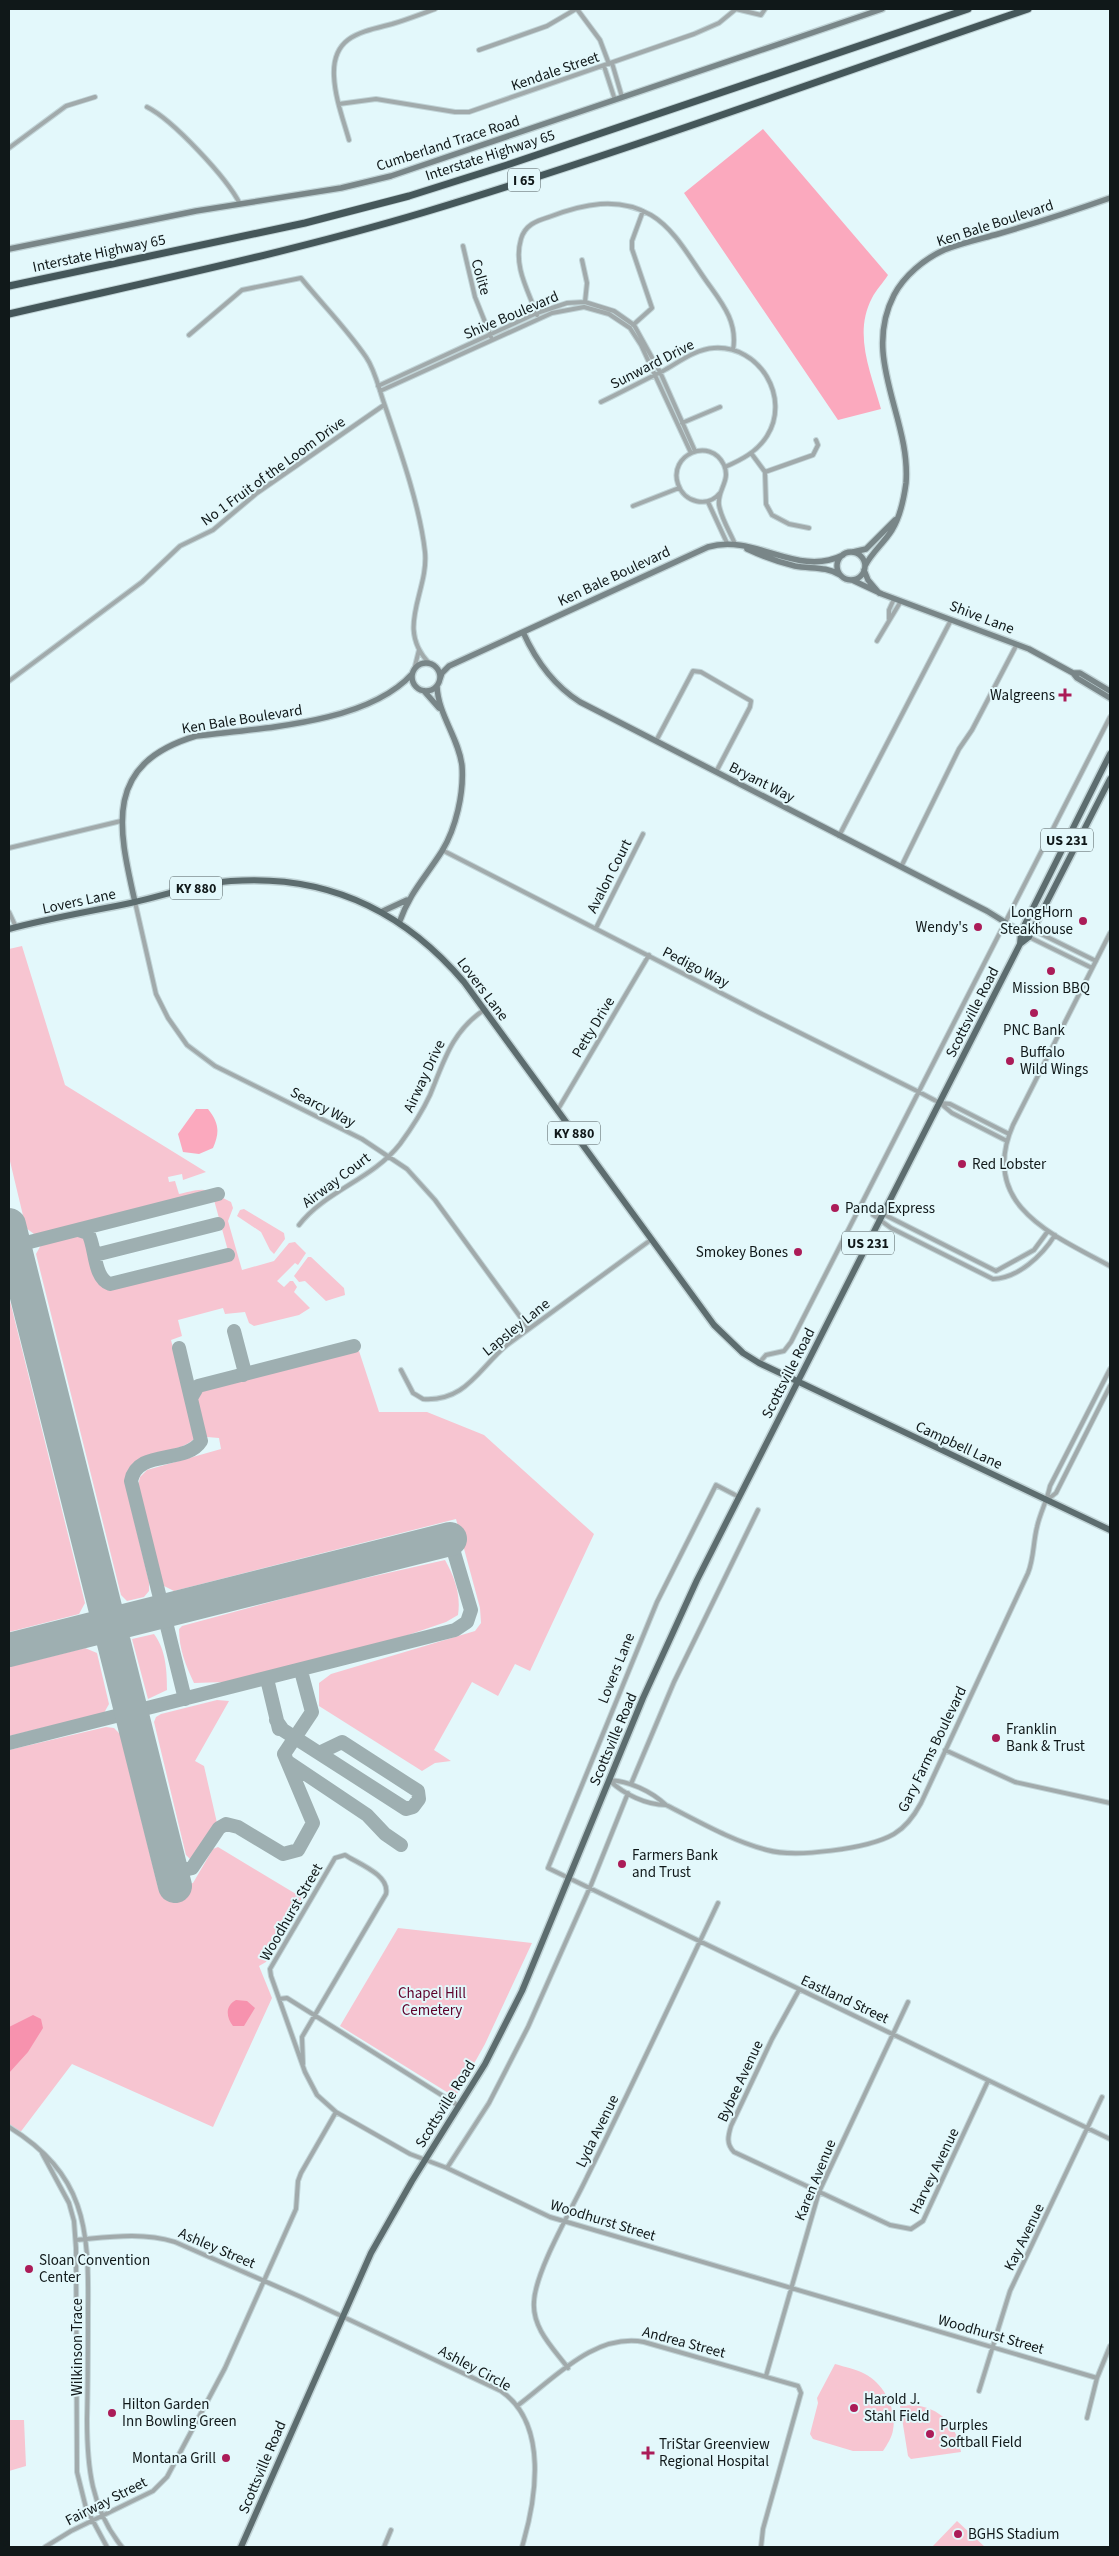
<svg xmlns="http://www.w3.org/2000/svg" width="1119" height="2556" viewBox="0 0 1119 2556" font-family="'Source Sans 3',sans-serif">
	<rect width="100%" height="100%" fill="#e3f8fb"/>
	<!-- green -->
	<path fill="#f7c5d1" d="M22,946L65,1085L206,1172L183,1180L182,1174L168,1177L169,1182L175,1181L179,1194C190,1192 203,1186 213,1193L40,1234H34L26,1228L9,1157V949Z
		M223,1198L231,1202L233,1208L228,1221L242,1270L274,1261L289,1243L295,1242L306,1253L298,1265L295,1263L277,1281L284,1287L290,1281H293L297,1287L294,1292L310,1308L299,1315L254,1326L249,1323L245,1312L225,1314L223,1308L178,1320L182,1336L171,1340L195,1432L194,1439C172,1459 129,1444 125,1483L149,1582V1591L144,1597L127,1601L121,1595L36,1254L42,1243L80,1236L87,1239L99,1281L104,1287L230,1258L214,1200Z
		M244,1209L284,1233L285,1239L274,1254L270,1250L261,1232L237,1216L240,1210Z
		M308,1257H311L344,1288L345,1295L326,1301L305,1281L299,1282L294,1276Z
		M9,1297L85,1603L79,1614L9,1632Z
		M359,1351L379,1412H427L484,1435L594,1534L530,1671L515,1664L498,1696L472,1682L434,1750L451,1761L435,1763L422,1771L319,1706V1683L331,1674L475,1631L481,1623L480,1608L456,1519L174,1591L162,1585L160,1579L138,1486L140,1477L147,1470L221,1449L219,1438L207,1437C199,1425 192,1403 201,1390Z
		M445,1560C455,1578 461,1595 458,1615L446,1622L376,1646L225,1682L194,1683C186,1666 179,1649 179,1629L182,1626L322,1588Z
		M154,1634C166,1650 167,1671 167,1690L148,1699L132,1639Z
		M85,1648L97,1653L109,1704L104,1713L9,1736V1667Z
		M217,1700L229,1701L195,1761L204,1766L217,1823L194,1859H190L186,1855L154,1722L156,1717L161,1714Z
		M106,1727L114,1728L120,1734L159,1891L193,1883L213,1849L218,1847L301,1897L302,1903L266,1962L259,1966L272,1998L213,2127L72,2064L19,2134L9,2128V1750Z
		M398,1928L532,1943L485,2044L457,2094H450L340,2026Z
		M835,2364C845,2367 856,2369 865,2374C884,2384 897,2409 893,2430C892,2437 887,2445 883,2451H853L813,2439L810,2434L818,2403L817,2398Z
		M912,2405C940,2407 957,2425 961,2452L911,2459L908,2456L900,2406Z
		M9,2420H24L26,2466L9,2471Z
		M957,2521L985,2547H932Z"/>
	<!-- forest -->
	<path fill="#fba9be" d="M763,129L888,275C883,283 876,290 872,298C853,334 871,373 881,409L838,420L684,193Z
		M196,1109H208C219,1123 220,1132 213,1148L199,1154L183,1152L178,1134Z"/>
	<!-- water -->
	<path fill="#f792ae" d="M236,2000L247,2001L255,2008L244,2026H233C226,2017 225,2006 236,2000Z
		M33,2015L41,2019L43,2028L28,2052L9,2073V2027Z"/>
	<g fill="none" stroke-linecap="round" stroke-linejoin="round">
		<!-- taxiway -->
		<path stroke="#9eafb1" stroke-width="14" d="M79,1230L88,1233C96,1247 93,1278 110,1284L228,1255
			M14,1246L218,1194
			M95,1255L218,1224
			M234,1331L244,1369L243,1375
			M179,1348L201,1441C186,1465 137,1448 131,1481L185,1699
			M191,1398L198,1386L354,1346
			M267,1679L279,1729
			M276,1720L283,1730L406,1809L413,1807L419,1799L418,1791L342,1742L319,1753
			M9,1743L455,1630L467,1622L471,1610L450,1539
			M288,1762L367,1815L385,1834L401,1845
			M167,1855C172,1867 179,1872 192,1868L219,1828L226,1824L238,1827L283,1854L298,1850L313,1823L284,1754L312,1712L301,1671"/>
		<!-- runway -->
		<path stroke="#9eafb1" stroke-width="34" d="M9,1225L175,1886
			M9,1650L450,1539"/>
		<defs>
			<path id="street" d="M577,9L600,40L609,64
				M479,50L547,26L576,9
				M612,63L622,97
				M604,66L615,100
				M339,104L376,99L455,112H469L694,34L719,23L736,9L761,15L765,9
				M147,107C173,120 227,178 240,204
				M349,140C343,119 335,98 334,76C332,36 361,32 392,24C406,20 421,14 435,9
				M9,148L66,106L95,97
				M463,246L475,297L491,337
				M582,260L587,283L585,302
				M537,315C528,290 513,266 521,239C525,225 536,221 549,217C583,204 618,196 651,215C675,229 691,260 707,282C722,303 738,322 733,350
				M633,325L652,308L632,249V241L643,211
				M189,335L242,290L301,278C322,304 347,329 366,357C375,370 379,389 384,403C399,447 420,506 425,552C429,592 394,628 430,664
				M378,386L537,313L567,303L585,302L614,311L634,325L660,372L695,451
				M380,391L552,313L584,307L609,314L630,328L641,345L691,453
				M601,402C622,392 642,381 663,371C679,362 696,349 714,348C760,345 791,398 767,436C757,452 741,460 725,467
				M682,423L720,407
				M751,453L765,472L766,504L772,515L789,524L809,528
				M765,472L813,455L818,445L816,440
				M720,493C708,508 684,503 678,484C668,455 710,436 724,465C731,481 717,490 719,505C721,518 730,532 735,544
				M708,502L727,543
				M633,506L679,488
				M889,619V610L894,599
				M877,641L901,601
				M414,670L419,650
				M9,681L142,582L180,546L213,530L257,493L384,405
				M656,741L693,671L701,672L751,701L750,707L716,772
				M839,836L951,620
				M9,848L121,821
				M442,850L760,1013L919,1092L940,1103L952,1113L1007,1141
				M901,867L959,749L972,730L1017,644
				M135,902L156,994L168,1018L187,1045L215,1066L362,1139L407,1169L435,1200L529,1329
				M9,912L16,927
				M596,928L643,834
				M1033,930L1096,961
				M1110,933L1013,1125C978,1205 1053,1235 1110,1266
				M1029,937L1092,968
				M941,1103L950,1104L1009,1134
				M557,1111L649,955
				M873,1215L891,1228L993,1279C1018,1278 1042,1256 1055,1235
				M873,1215L883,1214L996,1271L1034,1250L1048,1231
				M299,1225C325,1191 373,1179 400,1144C411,1129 422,1112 430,1095C444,1061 452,1031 484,1010
				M759,1363L766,1355L784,1351L791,1342L1110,717
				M401,1370L413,1393L423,1399C466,1402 479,1368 507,1345L652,1239
				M739,1497L716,1485L657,1602L548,1868L1110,2139
				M1047,1500L1056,1493L1110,1386
				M945,1750L1015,1782L1110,1803
				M609,1780C629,1781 651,1791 666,1805C698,1821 732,1841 767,1850C795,1858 868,1849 894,1834C906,1827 914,1816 921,1803L1028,1573C1034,1558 1033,1543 1037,1527C1040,1513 1047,1501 1050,1486L1110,1369
				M610,1781C624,1794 646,1805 666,1805
				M631,1784L674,1682L758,1510
				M799,1990L772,2039L731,2126C728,2136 726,2144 734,2152L890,2225L911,2229L923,2221L988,2081
				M279,1999L287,1998L459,2106
				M303,2064L302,2037L386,1894C390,1875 359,1864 345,1855L335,1858L270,1969L271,1976L305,2072L317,2095L336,2112L410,2154L447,2168L550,2217L1097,2378
				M9,2127C85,2174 89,2227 88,2309C88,2346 88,2382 87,2419C87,2466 91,2509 122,2547
				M42,2153L69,2203L74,2221L76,2248L77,2472L86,2508L107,2547
				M447,2168L489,2103L528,2027L591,1885L628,1793
				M76,2240C110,2237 142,2232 175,2242L301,2297L501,2391C549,2424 536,2500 522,2547
				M568,2368C553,2348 532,2328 534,2302C535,2271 573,2207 587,2177C632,2086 675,1994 718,1903
				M766,2376L819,2192L908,2002
				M979,2391L1010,2291L1102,2097
				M517,2406C555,2378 594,2333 644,2342L798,2386L801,2393L763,2529L761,2547
				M1087,2418L1097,2378L1110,2346
				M45,2547L71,2531L153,2491L167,2477L225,2368L296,2209L298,2181L301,2173L336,2112
				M384,2547L391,2530"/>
			<path id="secondary" d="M9,249L196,211L341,188L391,176L882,9
				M747,549C762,556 778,562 795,566C811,569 826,566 840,575
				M853,552L866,549L895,520
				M837 566a14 14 0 1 1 28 0a14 14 0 1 1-28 0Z
				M865,566C872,552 884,543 892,530C900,517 904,498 906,483C911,418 861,359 894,295C904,276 924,259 944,250C961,243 980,239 998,234C1036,223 1073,211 1110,198
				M864,570L868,580L879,593
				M852,580L882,594L1029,649L1073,673L1077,678L1110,698
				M523,632C536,661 553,685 580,702L987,911L1029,937
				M412 677a14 14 0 1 1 28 0a14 14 0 1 1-28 0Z
				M1073,673H1080L1110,691
				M439,682L442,673L449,666L708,547C755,533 797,578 843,555
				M424,691L439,708
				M135,902C118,827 103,764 196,736C260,728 367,724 412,674
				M381,912L407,900
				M399,923C410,892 425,878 442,851C456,828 464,793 462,766C459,738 438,715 437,686"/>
			<path id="primary" d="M9,929C50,918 93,911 135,902C166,895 199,883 231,881C326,874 403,910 464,982L714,1325L743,1353L759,1363L1110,1530
				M1020,944L1021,933L1024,926L1110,754
				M241,2547L371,2253L412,2181L485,2064L522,1991L643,1698L697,1580L1020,944L1029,937L1110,779"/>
			<path id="highway" d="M9,286L305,223L409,196L507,165L968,9
				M9,314C147,282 288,253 425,212C627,151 828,77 1028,9"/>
		</defs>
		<!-- street casing -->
		<use href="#street" stroke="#c1d4d7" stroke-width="6"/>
		<!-- secondary casing -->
		<use href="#secondary" stroke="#c1d4d7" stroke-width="8"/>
		<!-- primary casing -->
		<use href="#primary" stroke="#c1d4d7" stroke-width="9"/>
		<!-- highway casing -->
		<use href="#highway" stroke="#c1d4d7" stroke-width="9"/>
		<!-- street -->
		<use href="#street" stroke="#a1aaab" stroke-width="4"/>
		<!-- secondary -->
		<use href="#secondary" stroke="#798688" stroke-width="5.5"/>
		<!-- primary -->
		<use href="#primary" stroke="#5d6d6f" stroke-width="6"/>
		<!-- highway -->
		<use href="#highway" stroke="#45575a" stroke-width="7"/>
	</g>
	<!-- markers -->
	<g fill="#ab1c58" stroke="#e3f8fb" stroke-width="2">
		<path d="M1062.5 687.5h5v5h5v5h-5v5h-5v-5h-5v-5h5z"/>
		<circle cx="1083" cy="921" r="5"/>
		<circle cx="978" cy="927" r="5"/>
		<circle cx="1051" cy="971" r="5"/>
		<circle cx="1034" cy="1013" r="5"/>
		<circle cx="1010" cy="1061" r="5"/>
		<circle cx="962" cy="1164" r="5"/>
		<circle cx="835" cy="1208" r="5"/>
		<circle cx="798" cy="1252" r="5"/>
		<circle cx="996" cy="1738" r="5"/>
		<circle cx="622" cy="1864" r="5"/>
		<circle cx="29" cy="2269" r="5"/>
		<circle cx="854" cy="2408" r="5"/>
		<circle cx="112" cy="2413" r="5"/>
		<circle cx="930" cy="2434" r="5"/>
		<path d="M645.5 2445.5h5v5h5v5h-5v5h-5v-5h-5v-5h5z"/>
		<circle cx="226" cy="2458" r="5"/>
		<circle cx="958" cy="2534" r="5"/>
	</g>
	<g text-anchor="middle" stroke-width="4" stroke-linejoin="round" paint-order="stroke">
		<!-- shield labels -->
		<g fill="#e3f8fb" stroke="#4f5b5d" stroke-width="1">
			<rect x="508" y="168.5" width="32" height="23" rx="4"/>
			<rect x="1041" y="828.5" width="52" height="23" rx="4"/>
			<rect x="170" y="876.5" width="52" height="23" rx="4"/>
			<rect x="548" y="1121.5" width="52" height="23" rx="4"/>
			<rect x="842" y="1231.5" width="52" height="23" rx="4"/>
		</g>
		<g font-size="14" font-weight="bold" fill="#101819">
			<text x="524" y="185">I 65</text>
			<text x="1067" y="845">US 231</text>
			<text x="196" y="893">KY 880</text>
			<text x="574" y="1138">KY 880</text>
			<text x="868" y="1248">US 231</text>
		</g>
		<!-- street labels -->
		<g font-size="15" fill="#101819" stroke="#e3f8fb">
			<text transform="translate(555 71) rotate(-19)" y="5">Kendale Street</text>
			<text transform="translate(448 143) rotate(-18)" y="5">Cumberland Trace Road</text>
			<text transform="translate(490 155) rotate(-18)" y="5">Interstate Highway 65</text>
			<text transform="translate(995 223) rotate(-18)" y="5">Ken Bale Boulevard</text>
			<text transform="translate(99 253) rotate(-12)" y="5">Interstate Highway 65</text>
			<text transform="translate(481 277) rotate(74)" y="5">Colite</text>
			<text transform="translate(511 315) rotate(-23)" y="5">Shive Boulevard</text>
			<text transform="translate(652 364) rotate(-27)" y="5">Sunward Drive</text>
			<text transform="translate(273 471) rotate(-36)" y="5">No 1 Fruit of the Loom Drive</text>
			<text transform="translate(614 576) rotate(-25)" y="5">Ken Bale Boulevard</text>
			<text transform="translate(982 617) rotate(21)" y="5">Shive Lane</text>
			<text transform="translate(242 719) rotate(-9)" y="5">Ken Bale Boulevard</text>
			<text transform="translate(762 782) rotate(27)" y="5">Bryant Way</text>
			<text transform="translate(609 876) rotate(-63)" y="5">Avalon Court</text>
			<text transform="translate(79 901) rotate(-12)" y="5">Lovers Lane</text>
			<text transform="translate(696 967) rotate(27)" y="5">Pedigo Way</text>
			<text transform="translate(483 989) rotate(53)" y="5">Lovers Lane</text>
			<text transform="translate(972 1012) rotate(-63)" y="5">Scottsville Road</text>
			<text transform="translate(593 1027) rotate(-59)" y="5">Petty Drive</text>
			<text transform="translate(424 1076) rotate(-65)" y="5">Airway Drive</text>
			<text transform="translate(323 1107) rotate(27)" y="5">Searcy Way</text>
			<text transform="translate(336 1180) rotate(-37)" y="5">Airway Court</text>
			<text transform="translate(516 1327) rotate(-39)" y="5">Lapsley Lane</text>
			<text transform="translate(788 1373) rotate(-63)" y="5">Scottsville Road</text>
			<text transform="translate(959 1445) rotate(25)" y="5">Campbell Lane</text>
			<text transform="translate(616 1668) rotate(-68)" y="5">Lovers Lane</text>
			<text transform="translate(613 1739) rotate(-67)" y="5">Scottsville Road</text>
			<text transform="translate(932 1749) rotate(-64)" y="5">Gary Farms Boulevard</text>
			<text transform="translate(291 1912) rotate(-60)" y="5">Woodhurst Street</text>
			<text transform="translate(845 1999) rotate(25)" y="5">Eastland Street</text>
			<text transform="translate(740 2081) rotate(-65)" y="5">Bybee Avenue</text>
			<text transform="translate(445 2104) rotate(-58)" y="5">Scottsville Road</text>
			<text transform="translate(597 2131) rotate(-64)" y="5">Lyda Avenue</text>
			<text transform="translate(934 2171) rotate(-64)" y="5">Harvey Avenue</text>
			<text transform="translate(815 2180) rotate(-68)" y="5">Karen Avenue</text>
			<text transform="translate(603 2220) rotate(17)" y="5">Woodhurst Street</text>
			<text transform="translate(1024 2237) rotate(-64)" y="5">Kay Avenue</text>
			<text transform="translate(217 2248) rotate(23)" y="5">Ashley Street</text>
			<text transform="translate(991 2334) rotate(16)" y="5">Woodhurst Street</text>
			<text transform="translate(684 2342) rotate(15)" y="5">Andrea Street</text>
			<text transform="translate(77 2347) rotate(-90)" y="5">Wilkinson Trace</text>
			<text transform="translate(475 2368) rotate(28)" y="5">Ashley Circle</text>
			<text transform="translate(262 2467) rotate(-67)" y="5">Scottsville Road</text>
			<text transform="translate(106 2501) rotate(-27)" y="5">Fairway Street</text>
		</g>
		<!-- poi labels -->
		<g font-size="15" fill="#101819" stroke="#e3f8fb" text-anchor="start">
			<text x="1055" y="700" text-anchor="end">Walgreens</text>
			<text x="1073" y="917" text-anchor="end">LongHorn<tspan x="1073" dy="17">Steakhouse</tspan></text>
			<text x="968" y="932" text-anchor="end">Wendy's</text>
			<text x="1051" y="993" text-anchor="middle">Mission BBQ</text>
			<text x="1034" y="1035" text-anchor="middle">PNC Bank</text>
			<text x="1020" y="1057">Buffalo<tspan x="1020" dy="17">Wild Wings</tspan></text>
			<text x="972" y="1169">Red Lobster</text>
			<text x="845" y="1213">Panda Express</text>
			<text x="788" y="1257" text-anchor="end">Smokey Bones</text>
			<text x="1006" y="1734">Franklin<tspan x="1006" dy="17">Bank &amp; Trust</tspan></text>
			<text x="632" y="1860">Farmers Bank<tspan x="632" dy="17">and Trust</tspan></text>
			<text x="39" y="2265">Sloan Convention<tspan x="39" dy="17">Center</tspan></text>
			<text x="864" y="2404">Harold J.<tspan x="864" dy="17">Stahl Field</tspan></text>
			<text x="122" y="2409">Hilton Garden<tspan x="122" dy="17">Inn Bowling Green</tspan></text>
			<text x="940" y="2430">Purples<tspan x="940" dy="17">Softball Field</tspan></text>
			<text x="659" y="2449">TriStar Greenview<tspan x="659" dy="17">Regional Hospital</tspan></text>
			<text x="216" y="2463" text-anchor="end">Montana Grill</text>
			<text x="968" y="2539">BGHS Stadium</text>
		</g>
		<!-- park labels -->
		<g font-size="15" fill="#5e012b" stroke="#e3f8fb">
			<text x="432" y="1998">Chapel Hill<tspan x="432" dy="17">Cemetery</tspan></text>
		</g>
	</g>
	<!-- border -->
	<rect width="1119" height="2556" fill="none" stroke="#101819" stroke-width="20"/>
</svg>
